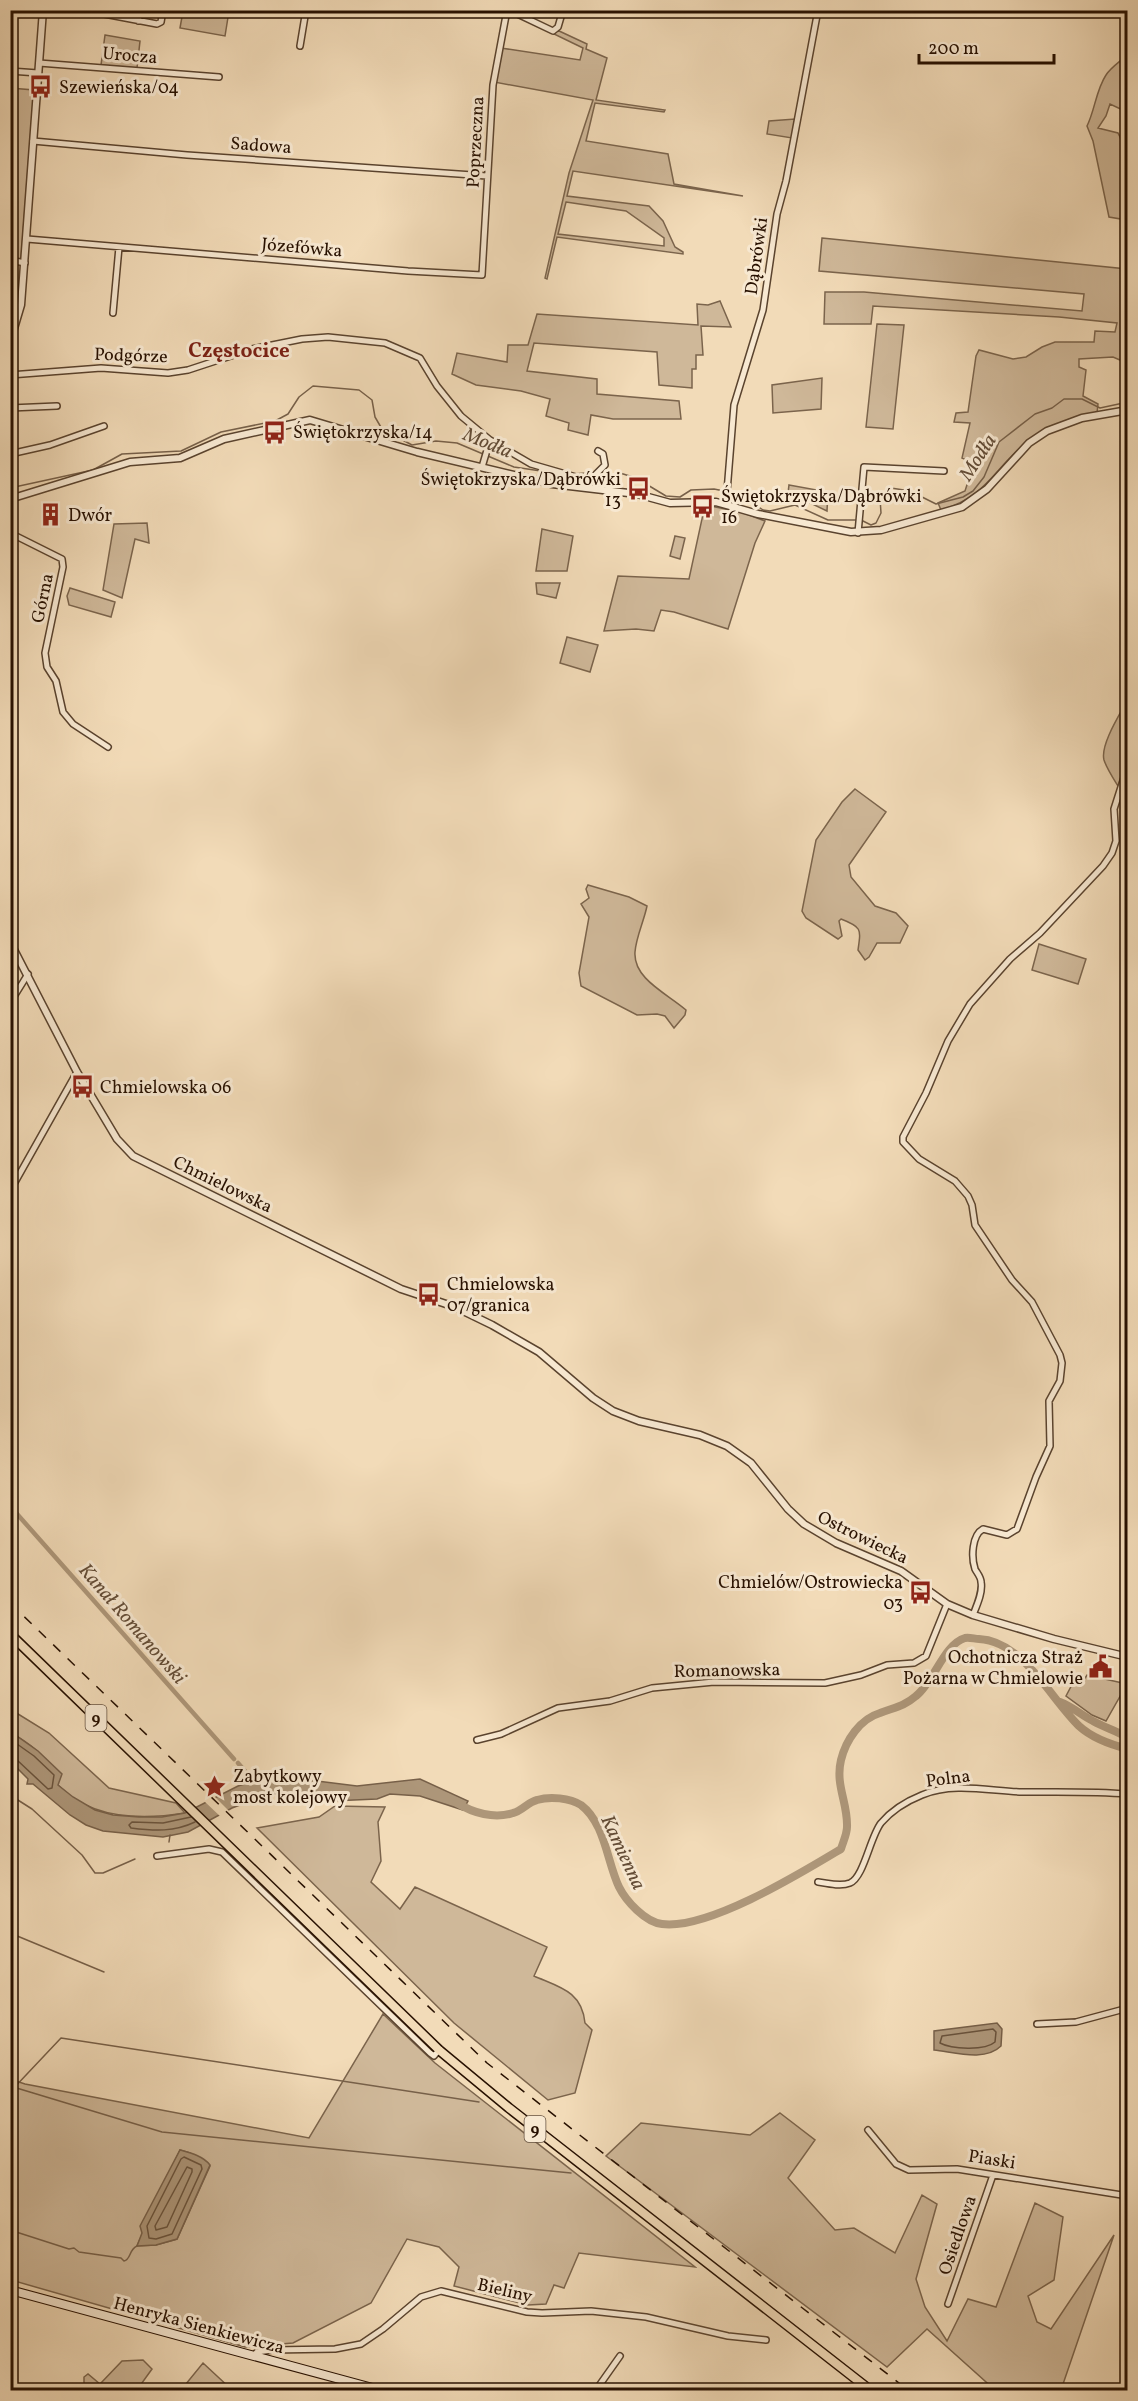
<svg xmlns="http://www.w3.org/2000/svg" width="1138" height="2401" viewBox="0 0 1138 2401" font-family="Vollkorn,serif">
	<rect width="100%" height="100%" fill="#f2dbb8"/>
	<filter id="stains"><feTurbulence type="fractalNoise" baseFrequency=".00333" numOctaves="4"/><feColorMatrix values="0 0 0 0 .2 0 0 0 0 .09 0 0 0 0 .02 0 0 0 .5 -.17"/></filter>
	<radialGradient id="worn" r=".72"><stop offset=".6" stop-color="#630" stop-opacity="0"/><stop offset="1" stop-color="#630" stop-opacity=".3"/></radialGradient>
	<!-- green -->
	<path fill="#cfb899" stroke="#7b644c" stroke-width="1.5" fill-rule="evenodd" d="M183,11H229L225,36L180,28Z
		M557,30L587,44L586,49L607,58L596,100L665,110L664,112L595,103L586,141L668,154L674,184L743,196L573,171L567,196L649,206L663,221L675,247L683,252V254L557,237L547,279L545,278L569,173L593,100L494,82L501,48L580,60L583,48L554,34ZM566,202L626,211L664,238V246L558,234Z
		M105,35L140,41L137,68L101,65Z
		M1127,55V112L1110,104L1106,116L1098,128L1118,133C1124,143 1123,152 1127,162V220L1109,217L1093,141L1087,126C1095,110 1096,90 1106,75C1111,67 1121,61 1127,55Z
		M10,88L34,90L21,260L11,258Z
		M795,119L792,138L767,134L769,121Z
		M822,238L1127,269V294L1125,298L1128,303L1127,363L1113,357L1079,359V367L1086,370L1083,396L1098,404L1097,413C1072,419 1048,425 1028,441C993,469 988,496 941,510L938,503L965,491L974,463L962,458L970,423L954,422L956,413L968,412L976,356L979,350L1013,359L1026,357L1042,347L1055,342H1094L1095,331L1115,332L1117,323L1059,317L873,306L871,324H824L825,292H864L1082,311L1084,294L819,271Z
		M11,260L25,263L21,305L11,342Z
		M720,301L731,327L701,326L703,355H696V369H692V388L659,385L657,352L534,343L527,371L597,379V394L679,401L681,419H613L591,415L588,435L568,430L569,423L546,416L550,399L521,391L476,385L452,374L457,353L507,362L508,345H528L537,314L698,325L697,304L708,305Z
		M877,324L904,325L893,429L866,427Z
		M822,378L821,409L773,413L772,385Z
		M789,485L828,492L827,511L802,499L787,501Z
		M705,505L741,512L765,521L755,543L728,629L674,612L661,610L654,631L636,629L604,631L618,576L689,579Z
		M147,523L149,543L135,539L122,598L103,590L114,524Z
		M542,529L573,536L567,571H536Z
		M675,536L685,538L680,559L670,556Z
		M536,583H560L556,598L537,594Z
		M70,588L115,602L111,617L69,605L67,596Z
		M567,637L598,645L590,672L560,663Z
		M1127,701V761L1118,786C1113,778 1107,769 1104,760C1100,745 1120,714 1127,701Z
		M855,789L886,812L849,865L851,877L875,906L896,913L908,926L900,943H877L869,957L865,960L858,950C861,929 862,927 841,919L839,921L842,936L838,939L806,918L802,911L816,840L842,802Z
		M588,885L629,897L647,906C644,921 636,937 635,952C633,979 668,994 686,1010L685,1015L674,1028L665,1016L657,1014L637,1015L581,986L579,973L589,917L581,904L589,898L586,889Z
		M1039,944L1086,959L1078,984L1032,970Z
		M1087,1675L1127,1684L1106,1721L1092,1715L1066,1696L1075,1679L1082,1683Z
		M10,1709L49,1733L109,1788L176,1803L185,1813C142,1820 92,1820 59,1786C50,1776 47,1760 37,1751C29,1743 19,1738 11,1732Z
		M335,1806L385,1807L378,1822L381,1861L371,1882L400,1909L415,1887L547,1947L534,1976C559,1987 582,1991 585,2023L592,2030L575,2093L548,2100L454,2023L257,1828L319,1817Z
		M383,2014L435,2063L695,2267L579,2253L564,2288L554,2285L546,2304L528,2305L454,2286L459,2267L439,2247L407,2239L371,2303L293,2343L245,2347L11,2280L10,2079L25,2084L309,2138ZM180,2150L190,2153L210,2166L177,2239L156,2245L137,2246Z
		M780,2113L815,2140L788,2178L835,2230L854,2228L895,2253L922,2195L937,2204L916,2279L925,2307L947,2341L968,2299L996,2307L1035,2203L1063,2217L1054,2280L1028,2296L1037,2322L1051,2329L1114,2235L1061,2390H995L927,2329L887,2367L606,2156L641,2123L750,2135Z
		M143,2360L152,2369L139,2387L151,2390H84V2377L88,2374L100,2384L122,2361Z
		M203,2363L232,2390H181Z"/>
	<!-- water -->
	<path fill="#ad9679" stroke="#776049" stroke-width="1.5" d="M11,1732L38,1751L62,1774L58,1785L73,1797L95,1810L113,1815L139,1817H162L185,1813L238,1786L261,1779L293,1778L357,1786L420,1779L468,1801L463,1810L420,1796L390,1794L377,1799L331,1801L283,1793L266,1795L232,1808L188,1832L163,1837L103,1831L86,1825L70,1815L33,1784H27L28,1779L11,1762Z
		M997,2023L1002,2029L1001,2046C985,2062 954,2052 934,2050V2031Z
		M180,2150C191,2153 203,2156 210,2165L177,2239L156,2245L137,2246L142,2233L140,2226Z"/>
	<!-- pier -->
	<path fill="#f2dbb8" d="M214,1796L231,1813L222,1818L204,1801Z"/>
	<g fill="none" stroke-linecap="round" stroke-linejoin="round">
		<!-- shore -->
		<path stroke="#6a533c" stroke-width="1.5" d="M10,1739L34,1756L54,1775L52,1788L48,1789L17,1760L10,1758
			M191,1817L163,1823L132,1822L129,1825L131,1828C155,1831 174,1832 195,1822
			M993,2029L996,2032L995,2042C985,2051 951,2049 940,2043L942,2036Z
			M184,2157L201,2165L202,2169L172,2234L156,2239L149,2238L147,2226L181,2159Z
			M187,2167L192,2169V2172L167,2227L156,2230L155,2226Z"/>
		<!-- stream -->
		<path stroke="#776049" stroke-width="1.5" d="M10,488L93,470L122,454L181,451L221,432L275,421L288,414L299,397L313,386L359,390L372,400L375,417L382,429L412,445L436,441L457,443L514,467L541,471L579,483L620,473L636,478L666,496L680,497L691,490L714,489L724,491
			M729,493L746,498L763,510L770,511L795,505L828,520H856
			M861,520L871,525L876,523L881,513L880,498L891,488L910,491L936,504L963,497L973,491L984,477L999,442L1035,414L1052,408L1064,399H1082L1100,408L1128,402
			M10,1795L32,1809L82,1855L95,1873H103L135,1859
			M169,1842L170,1835
			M10,1933L104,1972
			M10,2086L162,2132L571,2173
			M10,2092L61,2038L479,2102
			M10,2230L69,2249L74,2248L79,2252L121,2258L124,2261C131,2260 129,2249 137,2246"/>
		<!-- canal -->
		<path stroke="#ad9679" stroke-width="4.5" d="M10,1506L234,1759
			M238,1763L251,1778L254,1785"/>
		<!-- river -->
		<path stroke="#ad9679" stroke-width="8" d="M1060,1702C1073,1707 1081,1715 1093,1721C1105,1728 1116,1730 1128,1738
			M457,1803C473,1813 494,1819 513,1813C522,1811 528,1802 537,1800C550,1796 570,1798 581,1805C605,1823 607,1862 619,1887C626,1901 645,1922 662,1924C708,1930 801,1873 841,1849C843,1842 847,1834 847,1827C848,1803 835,1785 841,1760C846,1740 860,1719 880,1713C895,1707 903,1707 916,1696C934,1682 944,1644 965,1638C969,1637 975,1639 979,1639C1023,1641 1050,1698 1079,1726C1091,1737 1112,1745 1128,1749"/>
		<defs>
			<path id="minor" d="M83,10L157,24L161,22L163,10
				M509,10L553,31L558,27L563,10
				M138,21L141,10
				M300,46L306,10
				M39,63L219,77
				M10,71L38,73
				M33,141L187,155L487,176
				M27,239L408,271L482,275L493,85L507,10
				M10,260L25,263
				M113,313L119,247
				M10,375L101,368L168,373L188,370L252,349L302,339L328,337L385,343L420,358L437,386L461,416L490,440L531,464L576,477L594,476L605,465L603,454L598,451
				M10,408L57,406
				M10,454L50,445L104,426
				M482,467L490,440
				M726,504L734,405L763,310L777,214L786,181L818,10
				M10,533L62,559L63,567L45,653L47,667L56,681L63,712L73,724L108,747
				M858,533L864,467L944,471
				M10,1003L28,974
				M10,1191L77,1072
				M973,1615C977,1605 983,1592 981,1582C981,1577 977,1573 975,1569C971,1557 972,1535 983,1529L1007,1535L1017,1529L1036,1477L1050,1446L1049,1401L1060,1381L1062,1363L1060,1355L1032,1302L1012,1280L975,1225L972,1205L968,1196L955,1181L919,1159L903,1142V1137L926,1093L948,1041L970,1004L1010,959L1040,933L1103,866L1112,853L1116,841L1114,809L1128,765
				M477,1740L501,1734L558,1708L610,1701L652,1688L714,1682L825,1683L861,1675L887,1665L914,1663L926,1656L947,1604
				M157,1856L209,1849L222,1852L430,2053L434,2056L439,2050
				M818,1882C828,1883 840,1887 850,1883C864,1877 870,1837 881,1823C892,1810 907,1801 922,1795C953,1782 990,1791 1022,1792C1058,1792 1092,1791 1128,1794
				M1037,2024L1076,2022L1128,2008
				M868,2130L896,2164L909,2170L957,2169L1128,2196
				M948,2304L993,2175
				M254,2355L257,2352L272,2350L335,2349L361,2344L383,2329L421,2297L441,2291L527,2312L542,2313L591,2311L646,2317L728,2336L766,2340
				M596,2390L620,2356"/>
			<path id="tertiary" d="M10,342L21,305L43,10
				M10,499L130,462L180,458L224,439L310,420L417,452L552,484L637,494L670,503L716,502L758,514L851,532L881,530L962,507L987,489L1029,443L1047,431L1082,418L1128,410
				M10,942L77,1072L117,1139L133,1156L401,1289L455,1307L492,1325L539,1352L593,1398L613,1411L639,1421L700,1435L727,1446L751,1463L788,1509L804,1524L836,1543L901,1571L947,1604L973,1615L1054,1639L1128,1657"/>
			<path id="secondary" d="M10,2290L380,2390"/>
			<path id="primary" d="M10,1634L439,2050L509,2108L870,2390"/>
		</defs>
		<!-- minor casing -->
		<use href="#minor" stroke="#5a432e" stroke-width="8"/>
		<!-- tertiary casing -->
		<use href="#tertiary" stroke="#5a432e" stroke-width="9"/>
		<!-- secondary casing -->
		<use href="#secondary" stroke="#271000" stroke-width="10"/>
		<!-- primary casing -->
		<use href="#primary" stroke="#271000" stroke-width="11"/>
		<!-- minor -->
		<use href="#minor" stroke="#f7e8d1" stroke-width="5"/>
		<!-- tertiary -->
		<use href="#tertiary" stroke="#f7e8d1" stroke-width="6"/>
		<!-- secondary -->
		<use href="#secondary" stroke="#f7e8d1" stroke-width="8"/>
		<!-- primary -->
		<use href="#primary" stroke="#f2dbb8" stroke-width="8"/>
		<!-- rail -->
		<path stroke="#271000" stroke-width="1.5" stroke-dasharray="10 10" stroke-linecap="butt" d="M10,1603L487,2063L908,2390"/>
	</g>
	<!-- icons -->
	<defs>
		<symbol id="bus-bare" viewBox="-9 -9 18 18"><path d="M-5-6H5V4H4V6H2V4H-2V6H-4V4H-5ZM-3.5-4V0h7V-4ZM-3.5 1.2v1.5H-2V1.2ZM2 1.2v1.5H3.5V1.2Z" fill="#8f2418" stroke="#f7e8d1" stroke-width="2.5" paint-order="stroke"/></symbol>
		<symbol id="building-bare" viewBox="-9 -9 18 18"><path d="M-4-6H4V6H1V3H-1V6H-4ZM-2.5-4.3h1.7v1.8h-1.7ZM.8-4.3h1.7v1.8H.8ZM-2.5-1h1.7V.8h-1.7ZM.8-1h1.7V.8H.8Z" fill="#8f2418" stroke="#f7e8d1" stroke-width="2.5" paint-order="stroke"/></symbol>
		<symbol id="civic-bare" viewBox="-9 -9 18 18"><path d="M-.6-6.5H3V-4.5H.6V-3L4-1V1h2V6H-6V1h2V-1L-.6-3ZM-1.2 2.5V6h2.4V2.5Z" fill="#8f2418" stroke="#f7e8d1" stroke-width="2.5" paint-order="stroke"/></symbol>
		<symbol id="sight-bare" viewBox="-9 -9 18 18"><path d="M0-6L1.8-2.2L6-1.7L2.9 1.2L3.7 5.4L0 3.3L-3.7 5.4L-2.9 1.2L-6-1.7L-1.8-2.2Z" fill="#8f2418" stroke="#f7e8d1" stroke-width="2.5" paint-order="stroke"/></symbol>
	</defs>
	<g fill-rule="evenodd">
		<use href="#bus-bare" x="24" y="70" width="33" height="33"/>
		<use href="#bus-bare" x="258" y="416" width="33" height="33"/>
		<use href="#bus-bare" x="622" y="472" width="33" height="33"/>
		<use href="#bus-bare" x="686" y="490" width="33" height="33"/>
		<use href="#building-bare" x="34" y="498" width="33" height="33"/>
		<use href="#bus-bare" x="66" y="1070" width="33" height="33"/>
		<use href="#bus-bare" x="412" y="1278" width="33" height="33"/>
		<use href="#bus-bare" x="904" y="1576" width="33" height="33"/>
		<use href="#civic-bare" x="1084" y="1650" width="33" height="33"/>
		<use href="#sight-bare" x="198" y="1770" width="33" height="33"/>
	</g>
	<g text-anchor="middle" stroke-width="6" stroke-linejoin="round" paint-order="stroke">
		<!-- shield labels -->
		<g fill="#f7e8d1" stroke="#65513f" stroke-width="1.5">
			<rect x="85.5" y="1705" width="21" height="26" rx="4.5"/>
			<rect x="524.5" y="2116" width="21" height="26" rx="4.5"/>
		</g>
		<g font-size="16" font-weight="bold" fill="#271000">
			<text x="96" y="1724">9</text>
			<text x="535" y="2135">9</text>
		</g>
		<!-- street labels -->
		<g font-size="18" fill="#271000" stroke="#f7e8d1">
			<text transform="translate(130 55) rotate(5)" y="6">Urocza</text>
			<text transform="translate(475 142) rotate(-87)" y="6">Poprzeczna</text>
			<text transform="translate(261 145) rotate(4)" y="6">Sadowa</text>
			<text transform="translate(302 247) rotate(5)" y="6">Józefówka</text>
			<text transform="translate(756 256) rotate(-82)" y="6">Dąbrówki</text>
			<text transform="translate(131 355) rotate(2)" y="6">Podgórze</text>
			<text transform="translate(42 598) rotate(-78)" y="6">Górna</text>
			<text transform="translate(223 1184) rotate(26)" y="6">Chmielowska</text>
			<text transform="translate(863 1537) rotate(26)" y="6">Ostrowiecka</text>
			<text transform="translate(727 1670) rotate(-1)" y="6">Romanowska</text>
			<text transform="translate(948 1778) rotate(-7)" y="6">Polna</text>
			<text transform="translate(992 2159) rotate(9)" y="6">Piaski</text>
			<text transform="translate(957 2235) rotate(-71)" y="6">Osiedlowa</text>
			<text transform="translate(505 2290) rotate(13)" y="6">Bieliny</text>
			<text transform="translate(199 2325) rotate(15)" y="6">Henryka Sienkiewicza</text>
		</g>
		<!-- poi labels -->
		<g font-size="18" fill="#271000" stroke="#f7e8d1" text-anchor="start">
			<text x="59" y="93">Szewieńska/04</text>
			<text x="293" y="438">Świętokrzyska/14</text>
			<text x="621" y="485" text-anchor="end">Świętokrzyska/Dąbrówki<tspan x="621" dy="21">13</tspan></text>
			<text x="721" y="502">Świętokrzyska/Dąbrówki<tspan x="721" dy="21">16</tspan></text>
			<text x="68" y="521">Dwór</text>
			<text x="100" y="1093">Chmielowska 06</text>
			<text x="447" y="1290">Chmielowska<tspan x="447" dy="21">07/granica</tspan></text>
			<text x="903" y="1588" text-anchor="end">Chmielów/Ostrowiecka<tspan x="903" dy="21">03</tspan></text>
			<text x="1083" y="1663" text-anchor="end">Ochotnicza Straż<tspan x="1083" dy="21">Pożarna w Chmielowie</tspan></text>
			<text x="233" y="1782">Zabytkowy<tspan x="233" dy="21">most kolejowy</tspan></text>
		</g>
		<!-- water labels -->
		<g font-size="20" font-style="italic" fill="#634c36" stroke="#f7e8d1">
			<text transform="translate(488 442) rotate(22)" y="7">Modła</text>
			<text transform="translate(977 457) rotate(-57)" y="7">Modła</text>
			<text transform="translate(133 1623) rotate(49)" y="7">Kanał Romanowski</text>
			<text transform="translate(624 1852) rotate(65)" y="7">Kamienna</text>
		</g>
		<!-- quarter labels -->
		<g font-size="21" font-weight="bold" fill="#7a1f14" stroke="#f7e8d1">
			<text x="239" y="357">Częstocice</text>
		</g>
	</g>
	<!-- margin -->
	<rect width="1138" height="2401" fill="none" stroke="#f2dbb8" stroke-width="36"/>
	<rect x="12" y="12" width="1114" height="2377" fill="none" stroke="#271000" stroke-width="3"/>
	<rect x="18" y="18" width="1102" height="2365" fill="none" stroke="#271000" stroke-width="1.5"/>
	<!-- scale -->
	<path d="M919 54v9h135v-9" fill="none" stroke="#271000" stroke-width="3"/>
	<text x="928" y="54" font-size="18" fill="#271000" stroke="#f7e8d1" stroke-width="4.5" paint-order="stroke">200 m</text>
	<rect width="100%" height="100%" filter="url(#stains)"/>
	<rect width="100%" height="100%" fill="url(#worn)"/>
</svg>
